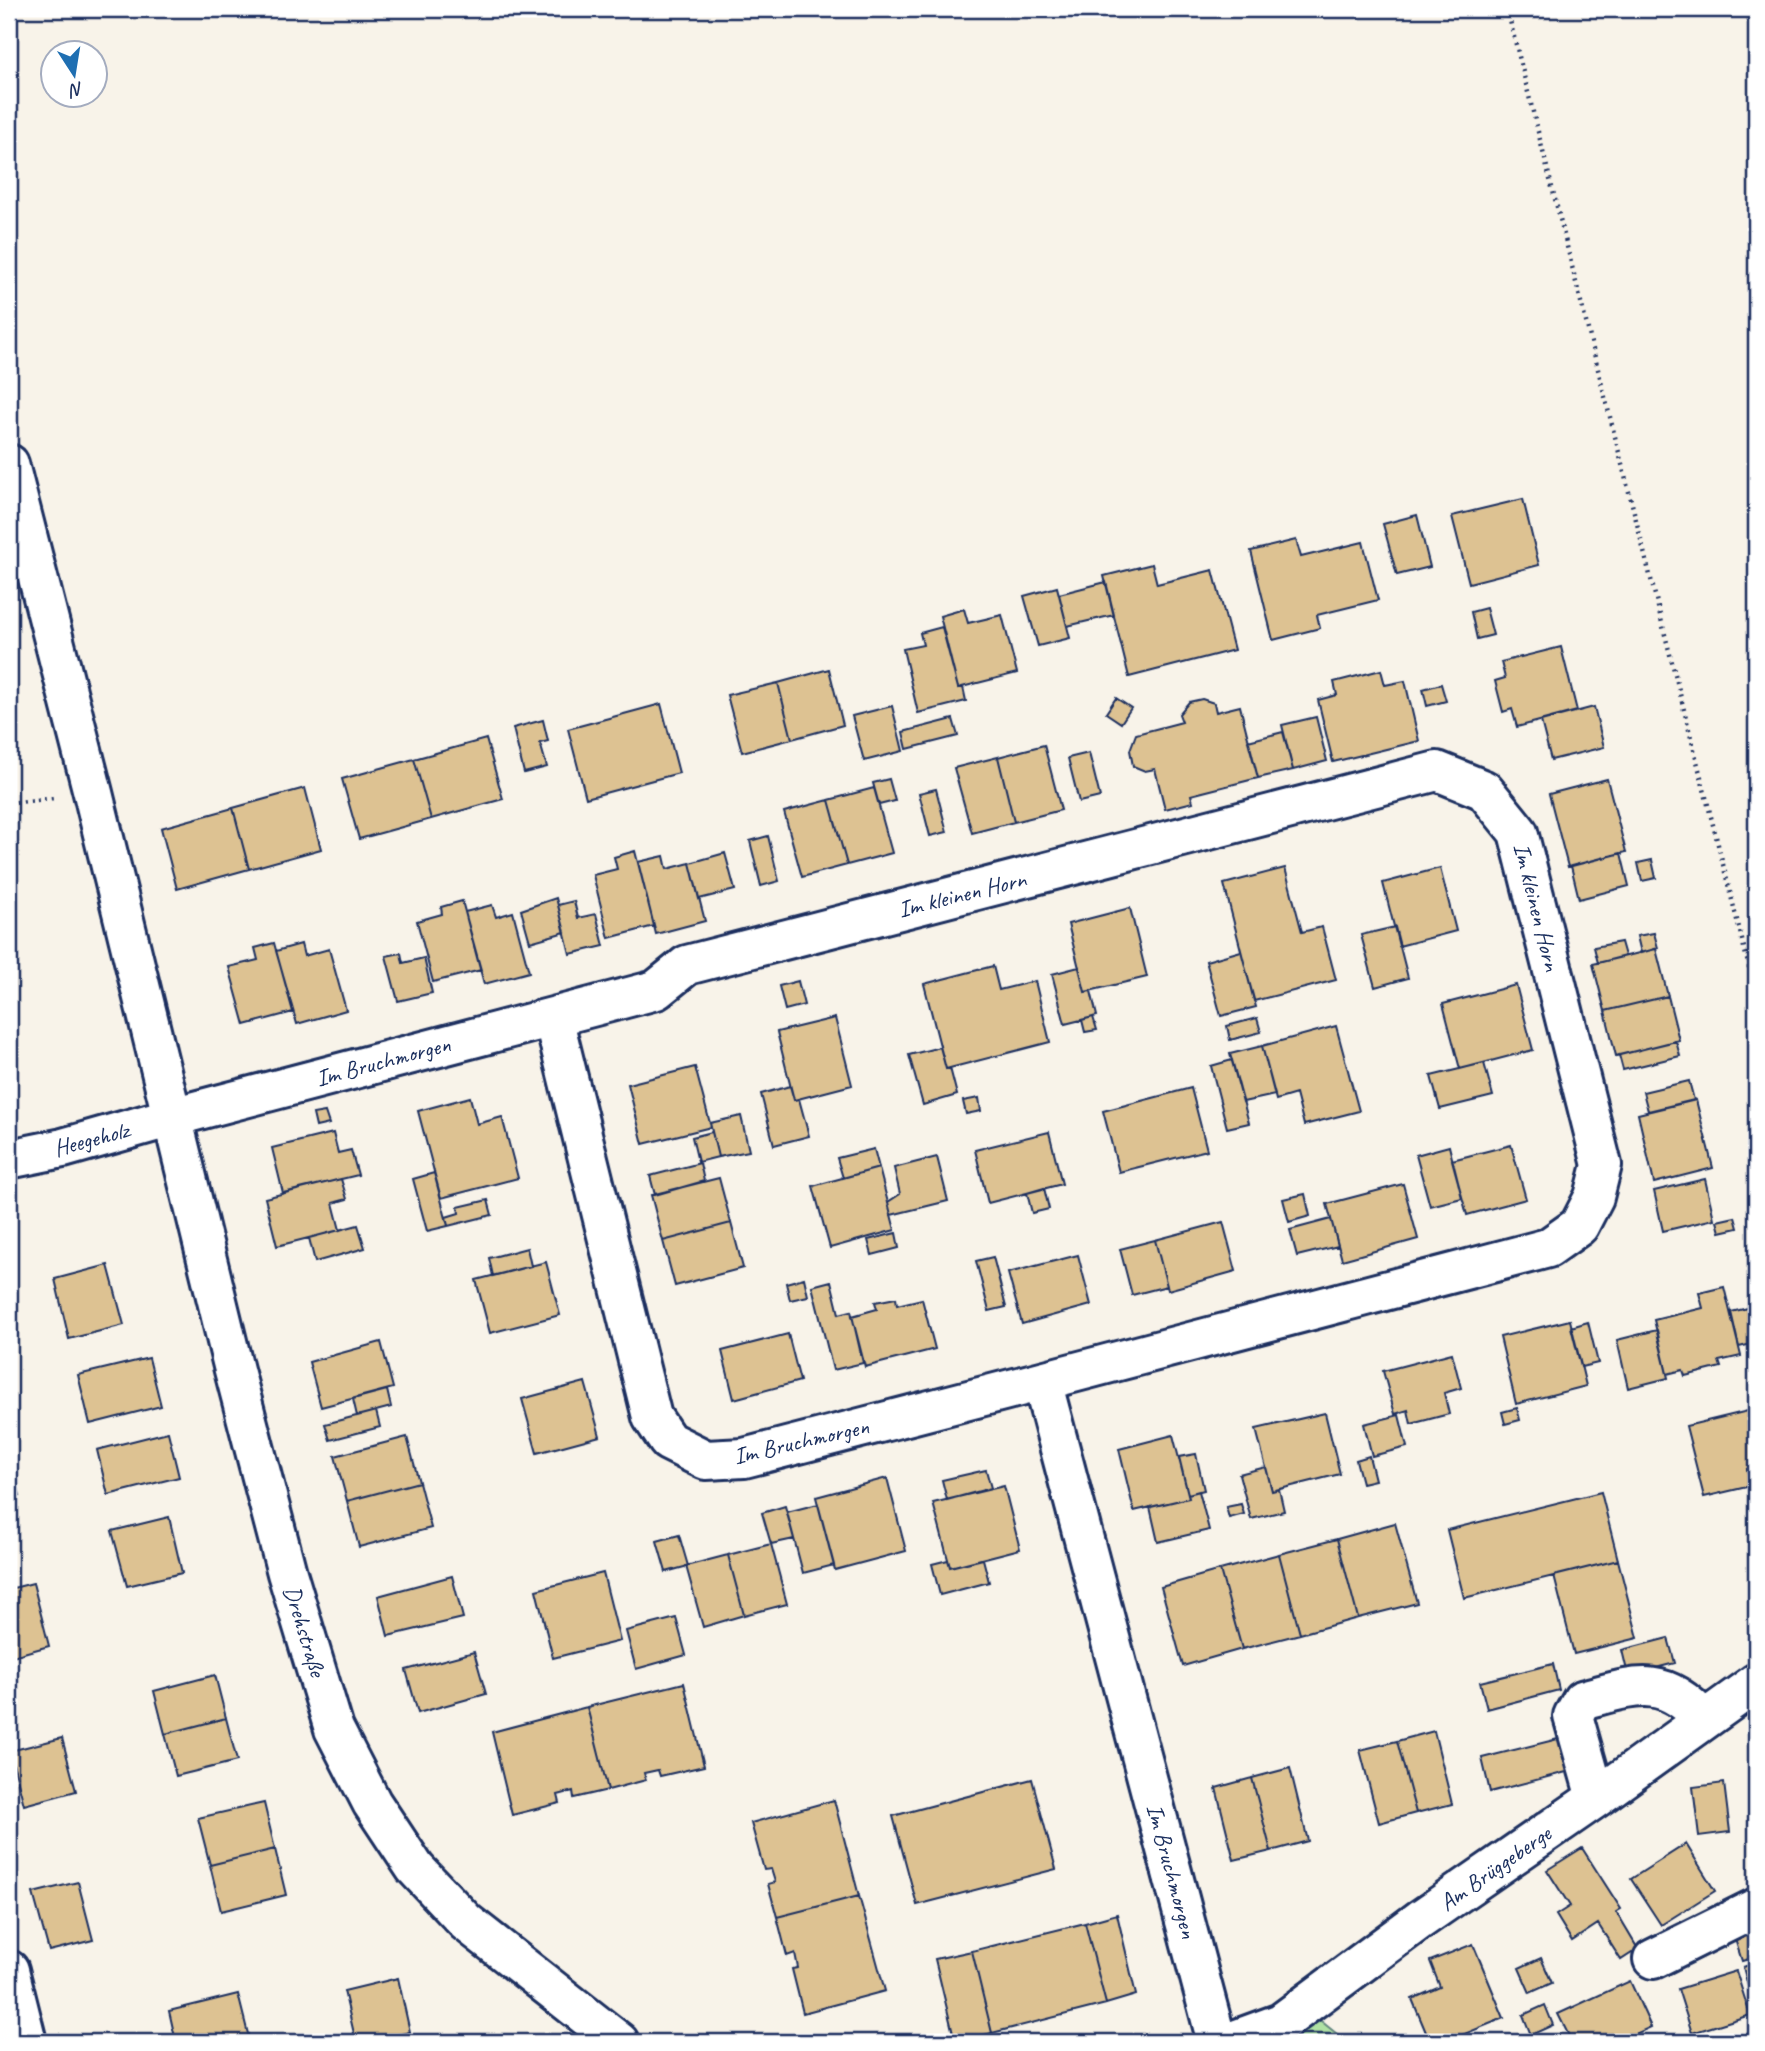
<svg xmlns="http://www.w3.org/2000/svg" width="1765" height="2051" viewBox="0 0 1765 2051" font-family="Caveat,sans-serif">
	<rect width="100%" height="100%" fill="#f8f3e9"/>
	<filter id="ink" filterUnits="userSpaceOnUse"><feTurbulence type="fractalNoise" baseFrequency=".0143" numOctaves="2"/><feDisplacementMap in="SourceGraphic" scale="14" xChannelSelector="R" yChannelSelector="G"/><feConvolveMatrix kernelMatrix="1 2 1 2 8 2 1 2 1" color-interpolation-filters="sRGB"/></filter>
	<g filter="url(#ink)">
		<!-- green -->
		<path fill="#afe2a3" stroke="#658880" stroke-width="2" d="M1316,2017L1347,2042H1265Z"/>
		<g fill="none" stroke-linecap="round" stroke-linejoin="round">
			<!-- stream -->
			<path stroke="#6794bc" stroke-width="12" d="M1747,2042L1756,2039"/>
		</g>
		<!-- building -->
		<path fill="#ddc292" stroke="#1b2f5e" stroke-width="2" d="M1523,499L1539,565L1469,583L1452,516Z
			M1417,515L1430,567L1397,575L1383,524Z
			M1296,540L1301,557L1363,542L1378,600L1317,615L1320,628L1273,640L1251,551Z
			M1152,564L1157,584L1213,570L1234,650L1129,677L1104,576Z
			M1106,582L1114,615L1067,626L1059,594Z
			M1057,587L1070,638L1038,646L1024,596Z
			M1486,608L1493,635L1477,639L1471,612Z
			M964,609L968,623L1002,615L1017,673L958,688L940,616Z
			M942,627L958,688L963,687L966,701L918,713L903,649L923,645L920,633Z
			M1561,647L1577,711L1517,727L1512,709L1503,712L1495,681L1505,678L1501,662Z
			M829,669L843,725L792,739L778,683Z
			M1381,670L1385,685L1405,681L1419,741L1333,762L1318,700L1337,695L1334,682Z
			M778,683L792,739L742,752L727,695Z
			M1441,684L1446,701L1427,706L1423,689Z
			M1116,698L1131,708L1121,723L1106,713Z
			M1202,699L1214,703L1216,712L1240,706L1258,778L1191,795L1193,802L1165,809L1155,769L1145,771L1133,766L1130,750L1136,734L1182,722L1179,714L1189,702Z
			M661,704L679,773L586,798L568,729Z
			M892,706L903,751L864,761L852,716Z
			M1594,707L1604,747L1551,760L1541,721Z
			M1316,717L1327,761L1293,770L1282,725Z
			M953,719L958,736L907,749L903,732Z
			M543,720L548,741L540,743L547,767L524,773L513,728Z
			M1283,732L1293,770L1258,778L1248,741Z
			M486,739L503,799L431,819L414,759Z
			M1044,745L1061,810L1014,822L998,757Z
			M1089,753L1100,797L1079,802L1068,758Z
			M998,757L1014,822L972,833L954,768Z
			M414,759L431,819L359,839L342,779Z
			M889,779L895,801L879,805L873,783Z
			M1607,779L1626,852L1568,867L1549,794Z
			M305,788L321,849L249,869L233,808Z
			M874,788L892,853L847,865L829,800Z
			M936,789L947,832L930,836L919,793Z
			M829,800L847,865L802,877L784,812Z
			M233,808L249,869L177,889L161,828Z
			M768,836L779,881L761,886L750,841Z
			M635,851L654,926L609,938L593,875L617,869L614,857Z
			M725,853L735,890L699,899L690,863Z
			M1621,853L1629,886L1579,899L1571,866Z
			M664,856L667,869L690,863L705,921L656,934L638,862Z
			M1652,860L1656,878L1642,881L1638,863Z
			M1285,868L1302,932L1322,927L1336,980L1254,1001L1224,884Z
			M1440,868L1456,931L1399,946L1383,883Z
			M556,898L565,932L530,942L521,910Z
			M462,901L481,970L433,982L417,921L442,914L441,907Z
			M574,901L578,918L596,914L604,946L570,954L558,905Z
			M492,905L496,917L513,912L529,972L484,984L465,912Z
			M1130,908L1147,977L1085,992L1068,924Z
			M1395,927L1408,978L1375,987L1361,935Z
			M1654,933L1658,948L1641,953L1637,936Z
			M1621,942L1625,956L1598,963L1594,947Z
			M274,943L293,1012L245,1025L229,967L258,960L255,948Z
			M301,944L304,956L329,949L346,1010L297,1024L276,951Z
			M1656,949L1668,996L1605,1011L1593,964Z
			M1241,951L1256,1007L1221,1016L1206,961Z
			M401,953L403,963L424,958L432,993L398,1001L386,956Z
			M993,966L999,990L1035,981L1050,1042L946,1069L924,984Z
			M1079,967L1085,992L1091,991L1097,1016L1065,1024L1052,974Z
			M798,981L804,1005L785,1010L779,986Z
			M1516,985L1533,1050L1460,1069L1443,1004Z
			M1668,996L1679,1040L1616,1056L1605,1011Z
			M1093,1017L1097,1030L1085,1032L1082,1020Z
			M835,1018L852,1085L794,1100L777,1032Z
			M1257,1018L1261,1032L1230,1040L1227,1026Z
			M1336,1026L1359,1111L1304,1125L1296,1094L1276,1100L1262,1046Z
			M1676,1041L1680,1056L1623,1070L1619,1055Z
			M1262,1046L1275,1095L1243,1102L1230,1054Z
			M940,1047L946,1069L950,1068L957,1095L923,1105L909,1055Z
			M1232,1060L1249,1123L1227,1128L1211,1066Z
			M1484,1063L1493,1096L1440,1109L1431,1076Z
			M695,1067L711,1127L643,1144L628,1084Z
			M1689,1081L1694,1100L1648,1111L1643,1092Z
			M790,1086L794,1100L799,1099L809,1136L774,1145L761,1094Z
			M1191,1088L1207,1150L1119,1172L1103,1111Z
			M470,1097L477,1124L502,1117L518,1178L441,1198L418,1111Z
			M979,1098L981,1111L966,1114L963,1101Z
			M1696,1100L1713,1168L1654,1183L1638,1114Z
			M325,1112L329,1124L316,1127L313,1114Z
			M741,1116L749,1151L718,1157L710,1123Z
			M712,1132L718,1157L698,1162L692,1137Z
			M1049,1132L1062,1184L988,1203L975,1150Z
			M333,1133L338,1153L351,1150L358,1175L283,1193L272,1148Z
			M1511,1145L1526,1199L1467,1215L1452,1160Z
			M1449,1146L1462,1198L1430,1206L1416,1155Z
			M874,1149L879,1168L843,1178L837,1158Z
			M937,1157L948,1201L891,1215L888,1202L900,1194L894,1168Z
			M700,1163L704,1181L655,1195L650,1176Z
			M879,1168L895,1230L830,1248L813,1186Z
			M434,1173L448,1226L427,1231L413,1179Z
			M719,1178L731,1223L663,1241L651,1195Z
			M341,1179L347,1199L333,1203L340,1230L277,1246L265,1198Z
			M1705,1179L1714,1219L1663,1231L1654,1191Z
			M1403,1184L1418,1239L1342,1260L1327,1204Z
			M1044,1188L1049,1209L1032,1213L1027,1193Z
			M1305,1194L1310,1216L1289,1222L1283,1199Z
			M488,1200L492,1215L448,1226L446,1217L459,1213L458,1207Z
			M1735,1217L1738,1228L1720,1232L1717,1221Z
			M1331,1219L1338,1246L1297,1256L1290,1230Z
			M1223,1222L1236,1271L1168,1290L1155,1240Z
			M731,1223L743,1268L675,1286L663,1241Z
			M358,1225L365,1248L315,1262L309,1238Z
			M896,1233L899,1248L872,1255L868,1240Z
			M1155,1240L1167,1286L1132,1295L1120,1249Z
			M527,1248L531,1266L493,1276L489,1258Z
			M1078,1255L1091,1305L1022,1324L1008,1273Z
			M993,1257L1006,1307L989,1311L976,1261Z
			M546,1262L560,1315L490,1333L476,1280Z
			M108,1265L124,1325L69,1339L55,1279Z
			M804,1278L808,1296L790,1300L786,1283Z
			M831,1281L839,1314L851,1311L863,1363L833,1370L812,1286Z
			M1724,1287L1741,1356L1719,1361L1721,1367L1685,1376L1683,1370L1667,1374L1654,1320L1703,1308L1699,1293Z
			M896,1298L897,1305L922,1299L935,1349L865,1367L852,1316L877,1309L875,1302Z
			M1748,1308L1756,1343L1739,1347L1731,1312Z
			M1570,1320L1586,1386L1516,1404L1500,1337Z
			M1588,1322L1598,1363L1581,1367L1571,1327Z
			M1657,1330L1668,1378L1628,1388L1617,1340Z
			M788,1334L800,1381L734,1399L722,1351Z
			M381,1342L393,1388L321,1407L309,1362Z
			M1452,1353L1461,1388L1444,1393L1449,1414L1411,1424L1408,1410L1395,1414L1383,1371Z
			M149,1358L161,1406L90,1424L78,1375Z
			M585,1382L600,1436L537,1453L522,1399Z
			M387,1390L391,1407L357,1416L353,1399Z
			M1517,1408L1520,1420L1505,1424L1502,1412Z
			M1756,1409V1467L1747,1469L1751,1486L1704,1497L1686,1426Z
			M376,1411L380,1427L330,1440L325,1424Z
			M1325,1413L1340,1474L1272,1491L1256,1429Z
			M1399,1415L1407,1447L1372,1456L1364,1424Z
			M168,1432L179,1477L108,1495L97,1450Z
			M1173,1435L1189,1498L1134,1511L1119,1449Z
			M407,1437L419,1482L347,1501L335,1456Z
			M9,1451L20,1496L9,1498Z
			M1196,1454L1204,1490L1188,1494L1179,1457Z
			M1369,1456L1375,1480L1362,1483L1356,1460Z
			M1266,1467L1272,1491L1279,1489L1284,1511L1251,1519L1239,1474Z
			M1756,1467V1508L1747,1469Z
			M986,1470L991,1488L947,1500L942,1480Z
			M887,1478L906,1551L835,1570L816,1497Z
			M419,1482L431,1528L359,1547L347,1501Z
			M1004,1486L1020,1549L950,1567L933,1503Z
			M1199,1491L1209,1530L1158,1542L1150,1507L1189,1498L1188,1494Z
			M1601,1492L1618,1560L1464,1598L1447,1530Z
			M818,1504L834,1565L803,1573L787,1512Z
			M1241,1504L1244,1514L1229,1518L1226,1507Z
			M785,1506L794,1539L771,1544L762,1513Z
			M169,1517L182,1573L127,1586L112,1531Z
			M1395,1523L1417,1603L1358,1618L1337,1539Z
			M679,1535L688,1566L666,1572L657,1541Z
			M1337,1539L1358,1618L1300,1634L1279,1554Z
			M771,1544L787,1604L744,1615L728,1555Z
			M1279,1554L1300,1634L1242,1649L1220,1570Z
			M728,1555L744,1615L703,1627L686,1566Z
			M983,1559L989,1582L940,1595L932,1564L948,1560L950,1567Z
			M1618,1560L1638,1638L1574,1654L1554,1576Z
			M1220,1570L1242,1649L1183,1666L1161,1587Z
			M603,1573L620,1641L553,1658L536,1590Z
			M452,1576L463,1618L388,1636L378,1596Z
			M33,1583L49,1646L9,1657V1589Z
			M676,1618L686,1655L636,1669L626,1631Z
			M1668,1638L1675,1663L1628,1675L1622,1650Z
			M474,1652L486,1694L418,1713L406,1670Z
			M1553,1664L1559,1690L1487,1709L1480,1682Z
			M215,1675L226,1718L165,1734L154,1691Z
			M684,1683L704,1766L660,1776L658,1770L644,1773L646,1780L608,1790L587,1707Z
			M587,1707L608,1790L574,1798L573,1791L558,1795L560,1803L512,1815L492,1732Z
			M226,1718L237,1761L176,1776L165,1734Z
			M1434,1731L1452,1804L1416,1813L1397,1741Z
			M1566,1737L1574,1770L1490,1792L1482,1758Z
			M62,1738L76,1791L24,1805L10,1751Z
			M1397,1741L1416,1813L1379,1823L1360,1750Z
			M1290,1768L1308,1841L1271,1851L1252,1778Z
			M1252,1778L1271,1851L1234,1860L1216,1788Z
			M1032,1779L1056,1869L917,1905L893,1816Z
			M1724,1783L1730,1832L1699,1836L1693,1787Z
			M834,1800L859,1896L777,1917L768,1884L775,1882L771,1869L764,1870L751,1823Z
			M1756,1801V1824L1750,1803Z
			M264,1803L275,1849L210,1865L198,1818Z
			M1686,1844L1715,1891L1661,1925L1631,1879Z
			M1582,1848L1621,1909L1616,1912L1638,1949L1621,1960L1598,1924L1572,1941L1556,1915L1570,1906L1547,1870Z
			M275,1849L286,1895L221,1911L210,1865Z
			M78,1882L93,1940L49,1951L33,1893Z
			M859,1896L885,1991L803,2013L792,1969L798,1968L795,1953L787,1956L777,1917Z
			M1117,1914L1136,1995L1106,2004L1085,1923Z
			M1756,1922V1957L1742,1961L1732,1930Z
			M1085,1923L1106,2004L992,2033L972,1951Z
			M1473,1944L1504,2018L1445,2042H1430L1412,1999L1440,1987L1430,1961Z
			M972,1951L992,2033L955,2042L935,1959Z
			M1541,1958L1552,1983L1530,1993L1519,1968Z
			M1756,1963V2004L1753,2005L1743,1967Z
			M1736,1971L1750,2015L1692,2033L1678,1989Z
			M398,1978L410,2032L365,2042H356L344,1991Z
			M1630,1981L1651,2027L1618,2042H1572L1558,2014Z
			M238,1994L250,2042H176L169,2011Z
			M1545,2005L1553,2025L1531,2035L1523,2015Z"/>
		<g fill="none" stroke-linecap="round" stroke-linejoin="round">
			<defs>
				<path id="minor" d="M9,464L93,793L234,1370L287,1573L334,1729L372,1803L415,1868L466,1922L619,2042
					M553,1017L656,990L687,965L1437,771L1484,790L1518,832L1602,1165L1594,1197L1579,1226L1548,1248L1042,1381
					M9,1159L63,1148L172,1117L553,1017L652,1417L668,1441L706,1460L744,1458L1042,1381L1217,2042
					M1596,1798L1573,1716L1582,1700C1635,1686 1663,1673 1704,1720
					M1653,1959L1756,1908
					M9,1970L27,2042
					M1229,2042L1281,2023L1421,1919L1596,1798L1756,1683"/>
			</defs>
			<!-- minor casing -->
			<use href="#minor" stroke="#1b2f5e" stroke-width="44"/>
			<!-- path -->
			<path stroke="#1b2f5e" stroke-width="4.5" stroke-dasharray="2 5" stroke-linecap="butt" d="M1507,9L1756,995
				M9,803L54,798"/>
			<!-- minor -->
			<use href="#minor" stroke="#fff" stroke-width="38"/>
		</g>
	</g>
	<g text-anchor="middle" stroke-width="5" stroke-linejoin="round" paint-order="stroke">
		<!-- street labels -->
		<g font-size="24" fill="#1b2f5e" stroke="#fff">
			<text transform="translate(962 894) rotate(-14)" y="8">Im kleinen Horn</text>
			<text transform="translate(1537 907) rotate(76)" y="8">Im kleinen Horn</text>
			<text transform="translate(383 1061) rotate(-15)" y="8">Im Bruchmorgen</text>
			<text transform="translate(91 1139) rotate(-15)" y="8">Heegeholz</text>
			<text transform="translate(801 1441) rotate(-13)" y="8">Im Bruchmorgen</text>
			<text transform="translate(305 1631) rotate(73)" y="8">Drehstraße</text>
			<text transform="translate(1495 1868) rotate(-35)" y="8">Am Brüggeberge</text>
			<text transform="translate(1172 1871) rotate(75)" y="8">Im Bruchmorgen</text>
		</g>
	</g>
	<!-- margin -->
	<rect width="1765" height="2051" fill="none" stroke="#fff" stroke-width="35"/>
	<rect x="18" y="18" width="1730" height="2016" fill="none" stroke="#1b2f5e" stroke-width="2.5" filter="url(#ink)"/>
	<!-- north arrow -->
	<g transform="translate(74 74) rotate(168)"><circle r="33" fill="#ffffff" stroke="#a4acbf" stroke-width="2"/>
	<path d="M0-5L12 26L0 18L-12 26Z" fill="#1f6fb2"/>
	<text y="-10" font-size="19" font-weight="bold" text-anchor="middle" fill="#1b2f5e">N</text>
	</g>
</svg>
